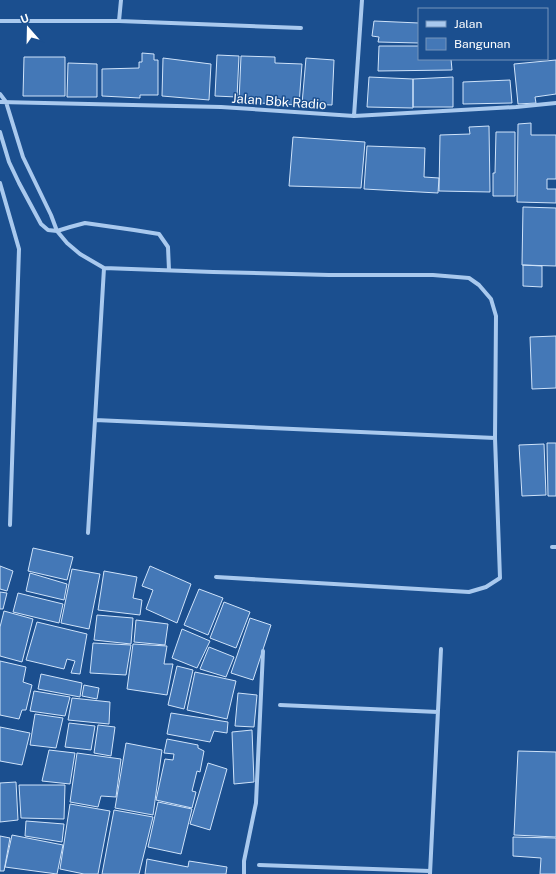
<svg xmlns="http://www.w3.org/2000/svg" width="556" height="874" viewBox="0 0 556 874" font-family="'Public Sans',sans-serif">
	<rect width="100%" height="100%" fill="#1b4f8f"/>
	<!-- building -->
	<path fill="#4478b7" stroke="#cfe3fa" d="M374,21L419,23V43L378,42L379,37L372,36Z
		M379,46H419V59H451L452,70L378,71Z
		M142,53L154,54V60H158V95H140V98L102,96V69L139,68V62H142Z
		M217,55L239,56L237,97L215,96Z
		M241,56L275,57V63L302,64L299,105L239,102Z
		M24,57H65V96H23Z
		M163,58L211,64L209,100L162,96Z
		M306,58L334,60L332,105L302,104Z
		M556,60V94L535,97L536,103L518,104L514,64Z
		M68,63L97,64V97H67Z
		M369,77L413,79V108L367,107Z
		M453,77V107H413V79Z
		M510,80L512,103L463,104V82Z
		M531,123V135H556V179H547V189H556V203L517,202L518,124Z
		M489,126L490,192L439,191L440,135L470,134L469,127Z
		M496,132H515V196H493V173H495Z
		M293,137L365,142L361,188L289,186Z
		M367,146L425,148L424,177L439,178L438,193L364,189Z
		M523,207L556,208V266L522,265Z
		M523,265L542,266V287L523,286Z
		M556,336V388L532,389L530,337Z
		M547,443H556V496H548Z
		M544,444L546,495L522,496L519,445Z
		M33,548L73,557L67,580L28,571Z
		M0,566L13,571L7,591L0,589Z
		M150,566L191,584L177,623L146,609L153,590L142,586Z
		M72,569L100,574L89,629L61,623Z
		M104,571L137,577L133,598L142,600L140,615L98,610Z
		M30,573L67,584L64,600L26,591Z
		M199,589L223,598L208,635L184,625Z
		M0,592L7,593L3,609H0Z
		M18,593L63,604L59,623L13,612Z
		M224,602L250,612L236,648L210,638Z
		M4,611L33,619L22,662L0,656V627Z
		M97,615L133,618L131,644L94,640Z
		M250,618L271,625L253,680L231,673Z
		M136,620L168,624L165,645L134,642Z
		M37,622L87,634L80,674L71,673L75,661L67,659L64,669L26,660Z
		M182,629L210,641L197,668L172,658Z
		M93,643L131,645L126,675L90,673Z
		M133,644L167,646L164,664H173L167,695L127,689Z
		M209,647L234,657L226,677L200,669Z
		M0,661L26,667L23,682L32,685L26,710H22L19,719L0,715Z
		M177,666L193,670L184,709L168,705Z
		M195,672L236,681L227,719L187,710Z
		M41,674L82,683L80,697L38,689Z
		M84,685L99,688L97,699L82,696Z
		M34,691L70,697L65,716L30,711Z
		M238,693L257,695L254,727L235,726Z
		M72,698L110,702L109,724L68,720Z
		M171,713L228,722L227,733L214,731L210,742L167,734Z
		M35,714L63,718L56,748L30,745Z
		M69,723L95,726L91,750L65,747Z
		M98,725L115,727L111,756L94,753Z
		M0,727L30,733L22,765L0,761Z
		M252,730L254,782L234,784L232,732Z
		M167,739L198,745V748L204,751L200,772L197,771L192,791L196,792L192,808L156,800L165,759L173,760L174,754L164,753Z
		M126,743L162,750L153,815L115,808Z
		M49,750L75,753L70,784L42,781Z
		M518,751L556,752V837L514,835Z
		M77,753L121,759L116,797L101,796L98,807L70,802Z
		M208,763L227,769L210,830L190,824Z
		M16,782L18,820L0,822V783Z
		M19,785H65L64,819L21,818Z
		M158,802L192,809L181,854L148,847Z
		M70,804L110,811L98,874H84L60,869Z
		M114,810L153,817L139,874H102Z
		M26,821L64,824L62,842L25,836Z
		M12,835L63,845L57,874L5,867Z
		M0,836L10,838L4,871H0Z
		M513,837L556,838V874H540L541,858L513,856Z
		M147,859L188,867L189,861L227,867L226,874H145Z"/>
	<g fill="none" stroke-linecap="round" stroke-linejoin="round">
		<!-- minor -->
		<path stroke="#a9c9ee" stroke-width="4" d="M0,21H119L301,28
			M119,21L121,0
			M0,94L6,102L23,157L51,215L57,231L67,243L80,254L104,268L213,272L329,275H433L469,278L479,285L491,299L496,316L495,438L500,578L486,587L469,592L216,577
			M0,102L221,107L354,116L516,107L556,103
			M354,116L362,0
			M0,132L9,162L19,183L41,224L48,230L57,231L70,227L85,223L134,230L159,234L168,247L169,270
			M0,183L19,249L10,525
			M95,420L104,268
			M88,533L95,420L495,438
			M552,547H556
			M280,705L438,712
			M259,865L430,871
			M244,874V861L256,803L263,651
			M430,874L441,649"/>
	</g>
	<g text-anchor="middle" stroke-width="3" stroke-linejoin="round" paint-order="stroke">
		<!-- street labels -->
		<g font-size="13" fill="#fff" stroke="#1b4f8f">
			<text transform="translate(279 101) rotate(4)" y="5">Jalan Bbk Radio</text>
		</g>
	</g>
	<!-- legend -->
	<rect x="418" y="8" width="130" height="52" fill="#1b4f8f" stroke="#7695bc"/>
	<rect x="426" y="21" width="20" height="6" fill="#a9c9ee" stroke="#7695bc"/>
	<text x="454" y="28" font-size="12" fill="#ffffff">Jalan</text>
	<rect x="426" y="38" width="20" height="12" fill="#4478b7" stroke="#7695bc"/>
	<text x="454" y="48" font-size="12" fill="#ffffff">Bangunan</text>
	<!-- north arrow -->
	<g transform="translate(28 28) rotate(340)" stroke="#1b4f8f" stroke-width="3" paint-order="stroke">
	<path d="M0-3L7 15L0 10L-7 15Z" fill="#ffffff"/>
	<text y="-6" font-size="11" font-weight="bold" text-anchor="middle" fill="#ffffff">U</text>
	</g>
</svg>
